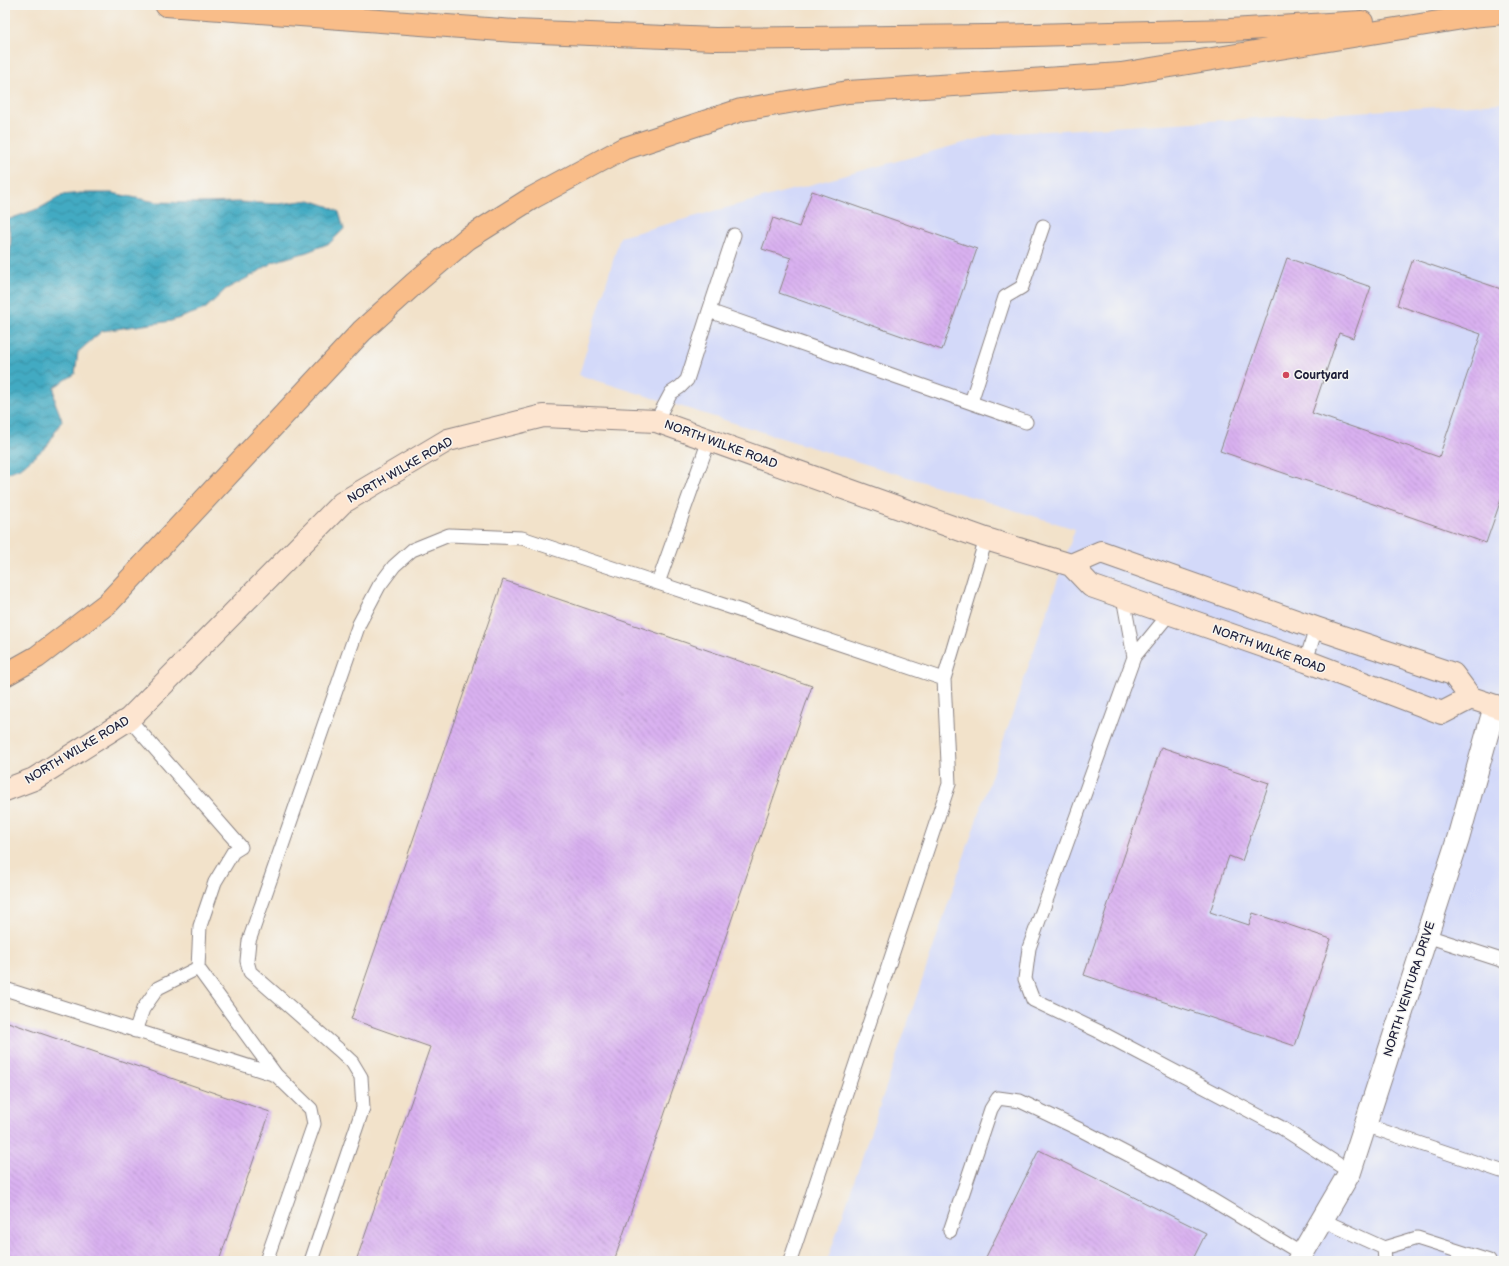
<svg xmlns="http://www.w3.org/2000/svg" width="1509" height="1266" viewBox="0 0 1509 1266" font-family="'Balsamiq Sans',sans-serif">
	<defs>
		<pattern id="water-waves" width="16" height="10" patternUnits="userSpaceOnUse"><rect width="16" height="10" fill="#42aac2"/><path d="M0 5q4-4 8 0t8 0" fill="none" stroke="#378a9f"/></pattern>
		<pattern id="building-back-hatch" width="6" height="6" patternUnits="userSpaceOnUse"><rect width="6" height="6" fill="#d9b1f0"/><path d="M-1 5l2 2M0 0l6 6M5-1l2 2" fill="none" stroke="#ba98cf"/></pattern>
	</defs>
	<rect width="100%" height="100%" fill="#f6f6f2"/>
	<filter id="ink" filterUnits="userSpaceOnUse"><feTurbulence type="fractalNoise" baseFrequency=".025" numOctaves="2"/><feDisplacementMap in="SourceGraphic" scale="8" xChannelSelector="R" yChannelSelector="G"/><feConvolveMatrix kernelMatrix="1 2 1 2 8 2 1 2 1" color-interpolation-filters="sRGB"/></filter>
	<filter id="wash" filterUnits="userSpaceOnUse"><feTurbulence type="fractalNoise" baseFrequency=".012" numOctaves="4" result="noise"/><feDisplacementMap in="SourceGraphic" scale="16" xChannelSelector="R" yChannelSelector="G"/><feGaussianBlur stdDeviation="0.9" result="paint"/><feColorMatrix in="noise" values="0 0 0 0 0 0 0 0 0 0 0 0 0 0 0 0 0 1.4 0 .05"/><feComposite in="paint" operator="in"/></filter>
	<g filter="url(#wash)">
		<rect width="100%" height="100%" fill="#f2e2ca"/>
		<!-- built -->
		<path fill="#d3d9f9" d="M1504,103V1261H827L1075,529L579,375L620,237L996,134Z"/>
		<!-- water -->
		<path fill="url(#water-waves)" stroke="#32667e" d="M80,193H112L156,202L200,203L238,202L279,204L310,200L328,206L339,212L344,229L330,243L307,252L273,262L253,275L226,289L205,309L171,321L102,331L78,352L75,374L54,387L55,402L62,420L47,446L22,467L5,474V292L8,288L11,238L7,220L40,208L63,195Z"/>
		<g id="blocks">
			<!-- building -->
			<path fill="url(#building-back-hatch)" d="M812,191L977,249L942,350L779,293L791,258L762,249L773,218L799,227Z
				M1287,258L1371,287L1353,338L1339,333L1312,413L1439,457L1481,334L1397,305L1413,259L1504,290V491L1486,543L1220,451Z
				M503,580L812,686L614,1261H356L430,1047L351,1019Z
				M1161,747L1269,783L1242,861L1229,856L1210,912L1249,925L1253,913L1331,939L1295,1046L1084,975Z
				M5,1021L270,1112L219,1261H5Z
				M1039,1150L1206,1233L1192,1261H984Z"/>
		</g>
	</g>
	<g filter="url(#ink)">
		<use href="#blocks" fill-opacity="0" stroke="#8a8282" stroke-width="1"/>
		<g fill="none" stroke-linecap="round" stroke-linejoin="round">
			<defs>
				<path id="lane" d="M709,311L734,235
					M971,402L1005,297L1022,287L1043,226
					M656,421L671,393L680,387L687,380L709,311L1026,422
					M658,583L944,679L949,784L790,1261
					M1123,597L1134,657
					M1170,613L1134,657L1029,948L1025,979L1033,1000L1098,1031L1282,1128L1350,1172
					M1306,661L1316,628
					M944,679L986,539
					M129,719L241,847L233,852L215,882L200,926L198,968L276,1075L311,1109L314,1124L266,1261
					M1427,936L1504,961
					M5,989L276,1075
					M135,1031L143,1009L158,988L198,968
					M1365,1125L1504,1172
					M1322,1220L1384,1248L1417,1238L1489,1261
					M950,1231L991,1109L998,1098L1020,1101L1083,1131L1194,1189L1302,1254
					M1384,1248L1385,1261
					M311,1261L363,1108L361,1077L352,1062L338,1049L250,972L247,961L249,941L359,624L379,586L394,566L412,550L449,535L522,538L658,583L709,440"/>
				<path id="street" d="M1298,1261L1350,1172L1458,839L1495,706"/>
				<path id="secondary" d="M1071,565L1101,552L1316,628L1453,674L1471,698L1504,709
					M5,790L34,779L129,719L342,503L448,440L543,416L656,421L986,539L1071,565L1091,586L1306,661L1442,713L1471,698"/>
				<path id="highway" d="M166,5L515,31L715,39L988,36L1230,30L1362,22
					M1460,17L1504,13
					M5,675L37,657L108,603L362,331L415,283L467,239L532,198L623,149L741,110L848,92L1121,74L1475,16"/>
			</defs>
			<!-- lane casing -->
			<use href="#lane" stroke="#8a8282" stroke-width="15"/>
			<!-- street casing -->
			<use href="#street" stroke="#8a8282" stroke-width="24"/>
			<!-- secondary casing -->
			<use href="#secondary" stroke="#8a8282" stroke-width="24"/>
			<!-- highway casing -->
			<use href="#highway" stroke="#8a8282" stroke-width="24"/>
			<!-- lane -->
			<use href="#lane" stroke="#fff" stroke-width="13"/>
			<!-- street -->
			<use href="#street" stroke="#fff" stroke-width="22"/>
			<!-- secondary -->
			<use href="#secondary" stroke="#fde5d0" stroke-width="22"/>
			<!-- highway -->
			<use href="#highway" stroke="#f9bd89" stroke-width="22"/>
		</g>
	</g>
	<!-- markers -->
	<circle fill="#d1495b" stroke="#f6f6f2" stroke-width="1.5" cx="1286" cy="375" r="4"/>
	<g text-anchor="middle" stroke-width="3" stroke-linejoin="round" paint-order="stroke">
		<!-- poi labels -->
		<g font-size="12" font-weight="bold" fill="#22223b" stroke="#f6f6f2" text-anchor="start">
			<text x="1294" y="379">Courtyard</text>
		</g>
		<!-- street labels -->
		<g font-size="12" fill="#22223b" stroke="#f6f6f2">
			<text transform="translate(721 444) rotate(20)" y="4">NORTH WILKE ROAD</text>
			<text transform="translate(400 470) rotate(-30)" y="4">NORTH WILKE ROAD</text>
			<text transform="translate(1269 649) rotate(20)" y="4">NORTH WILKE ROAD</text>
			<text transform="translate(77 750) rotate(-31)" y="4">NORTH WILKE ROAD</text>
			<text transform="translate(1409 989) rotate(-72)" y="4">NORTH VENTURA DRIVE</text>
		</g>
	</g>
	<!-- margin -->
	<rect width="1509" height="1266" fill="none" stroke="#f6f6f2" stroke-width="20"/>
</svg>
